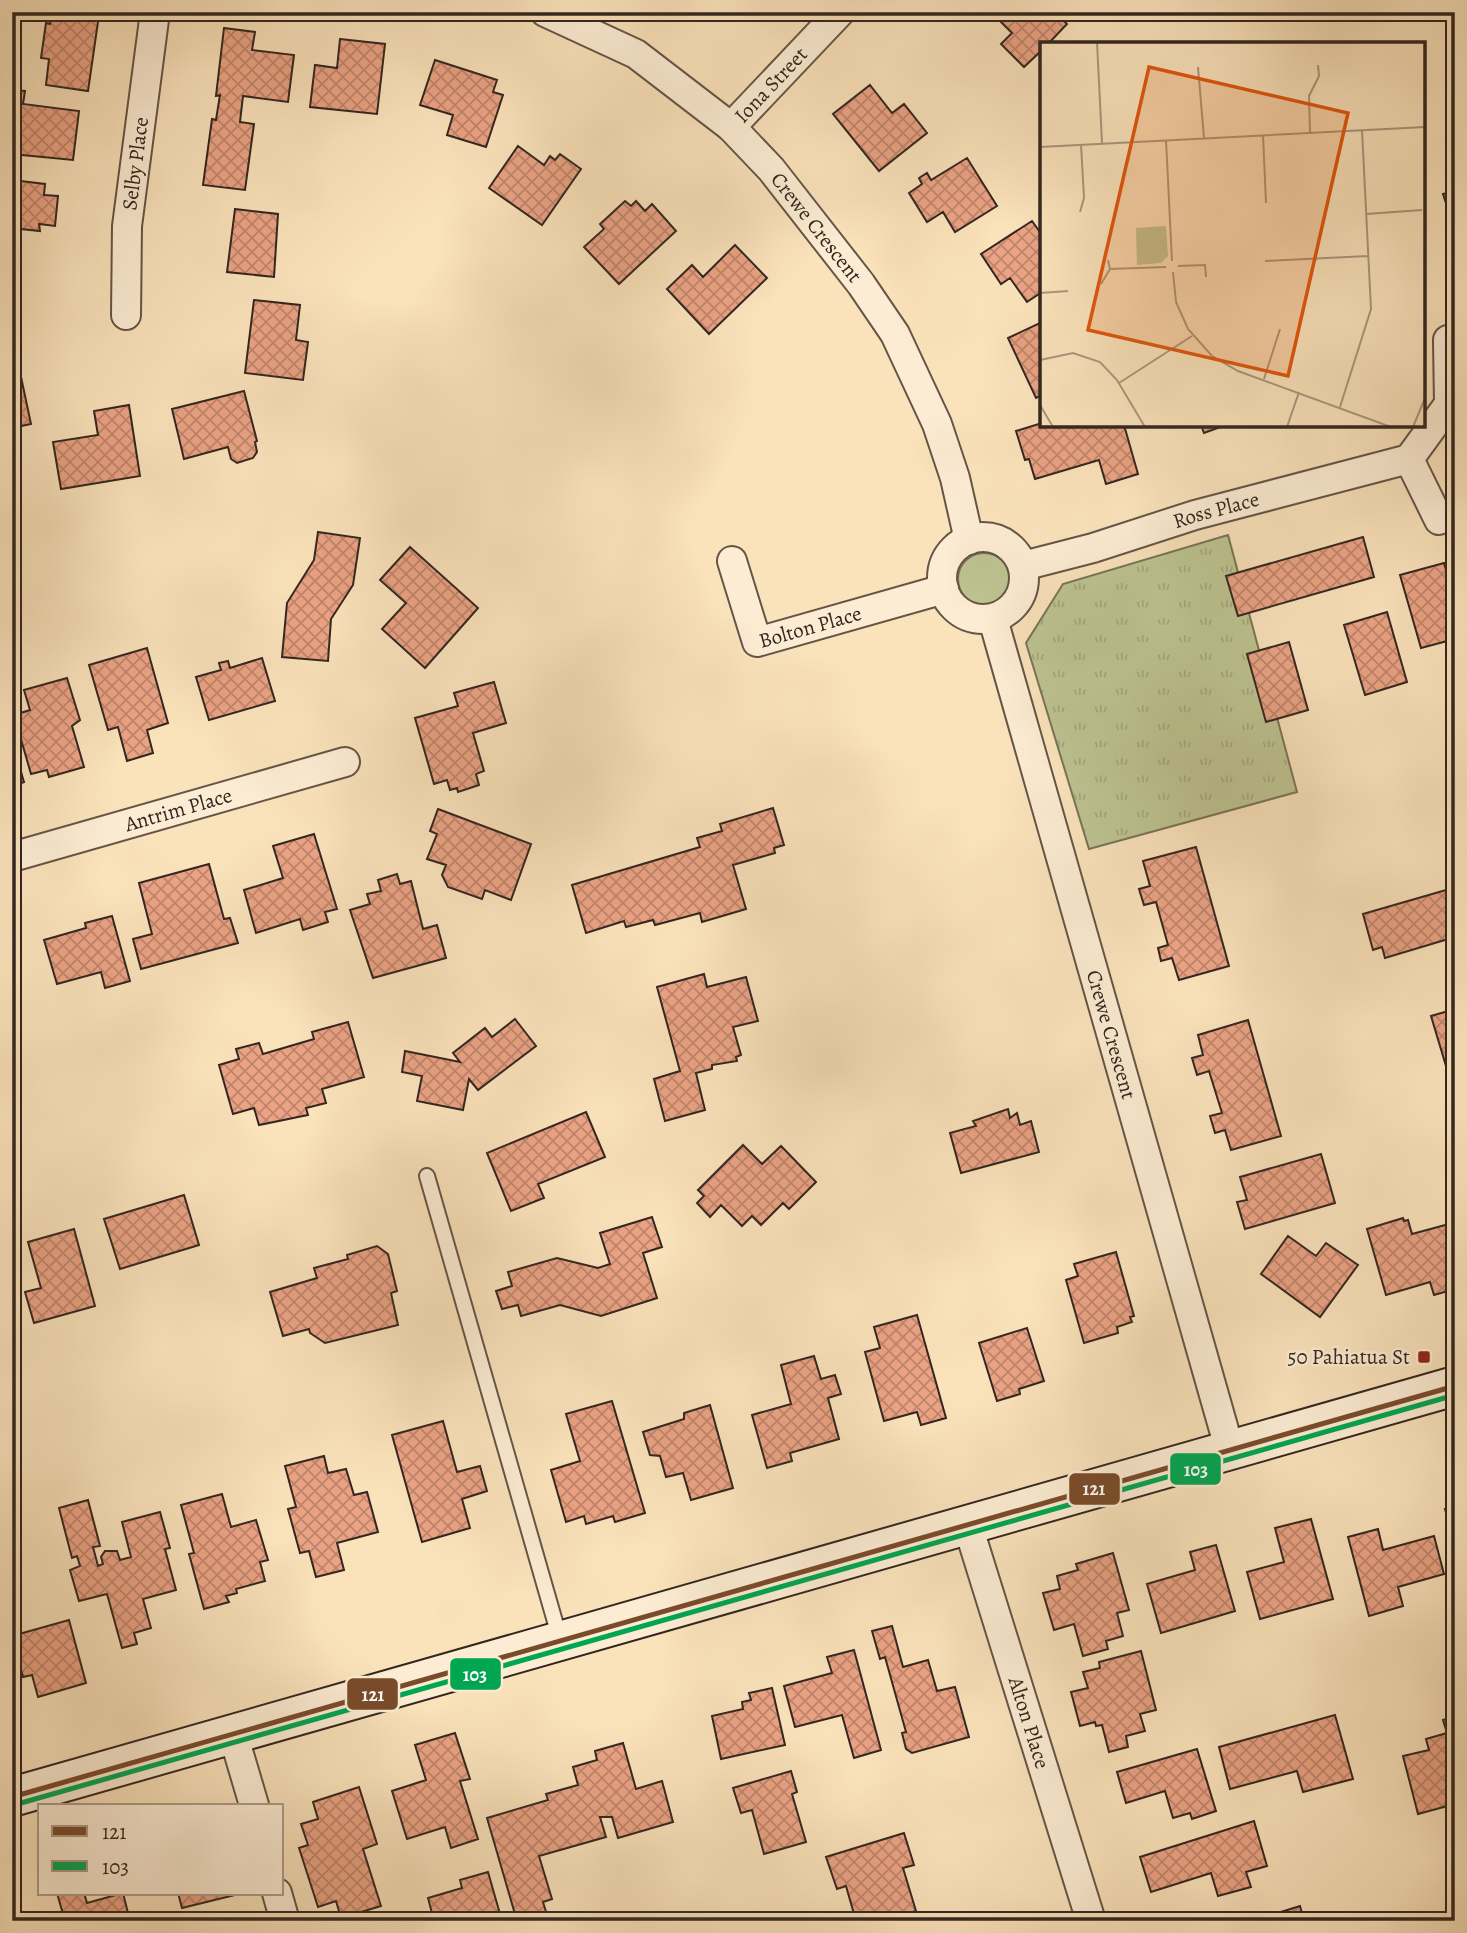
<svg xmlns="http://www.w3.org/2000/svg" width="1467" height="1933" viewBox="0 0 1467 1933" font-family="Alegreya,serif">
	<defs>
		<pattern id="park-tufts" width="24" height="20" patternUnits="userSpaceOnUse" patternTransform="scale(1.75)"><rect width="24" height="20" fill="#bdc391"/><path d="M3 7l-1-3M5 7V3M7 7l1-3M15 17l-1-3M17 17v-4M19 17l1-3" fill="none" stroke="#a3a77d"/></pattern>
		<pattern id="building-cross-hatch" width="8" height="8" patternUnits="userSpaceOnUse" patternTransform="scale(1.75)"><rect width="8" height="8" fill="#eba384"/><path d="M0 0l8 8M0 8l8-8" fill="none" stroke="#bf856c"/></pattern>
	</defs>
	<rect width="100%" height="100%" fill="#fae2bb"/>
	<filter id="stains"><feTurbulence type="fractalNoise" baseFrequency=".00286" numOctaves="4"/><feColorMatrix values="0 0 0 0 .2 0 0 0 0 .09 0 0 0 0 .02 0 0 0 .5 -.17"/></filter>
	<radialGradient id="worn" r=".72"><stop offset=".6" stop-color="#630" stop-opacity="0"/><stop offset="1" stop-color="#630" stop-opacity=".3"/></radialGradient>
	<!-- green -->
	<path fill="#bdc391" stroke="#787458" stroke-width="2" d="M958 579a26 26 0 1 1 52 0a26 26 0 1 1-52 0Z"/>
	<!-- park -->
	<path fill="url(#park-tufts)" stroke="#787458" stroke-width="2" d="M1228,535L1297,792L1089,849L1026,643L1063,584Z"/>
	<!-- building -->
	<path fill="url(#building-cross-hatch)" stroke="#332620" stroke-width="2" d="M66,12L99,15L88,91L46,85L49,59L41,58L46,23L50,24L51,18L65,20Z
		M991,12H1055L1067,24L1048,44H1042V50L1024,67L1001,44L1012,33Z
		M224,28L255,32L252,50L294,55L288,102L243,96L240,122L254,124L245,190L203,185L212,119L216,120L220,95L216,96Z
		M340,39L385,44L377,114L310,107L315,65L337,68Z
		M435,60L497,80L493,92L503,95L486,147L447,135L453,115L420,105Z
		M870,85L892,113L904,104L927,133L879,171L833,114Z
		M12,90L25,91L23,104L79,111L73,160L12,154Z
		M518,146L544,165L550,156L555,160L560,154L581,169L542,225L489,188Z
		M967,158L997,206L955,232L943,212L927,222L909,193L922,184L919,178L927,173L931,180Z
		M12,180L45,184L44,195L58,196L55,226L39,224L40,231L12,228Z
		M1455,191V231L1443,194Z
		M625,201L631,206L636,201L645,211L652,204L676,231L619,284L584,247L604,229L600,224Z
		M235,209L278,214L274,277L227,272Z
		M1032,221L1042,235V292L1027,302L1010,278L1001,284L981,254Z
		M735,245L767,278L709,334L667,289L692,265L703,277Z
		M254,300L300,305L296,340L308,342L303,380L245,373Z
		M1042,322V395L1036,398L1008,338Z
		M14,344L31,424L12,428V345Z
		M244,391L257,441L255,442L257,452L253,458L237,463L231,459L228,447L184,459L172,409Z
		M129,405L140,476L61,489L53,442L98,435L94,411Z
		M1042,423L1124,425L1138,474L1106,484L1099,460L1035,479L1029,459L1025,460L1016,431Z
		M1201,425H1226L1204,433Z
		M318,532L360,538L353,585L331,619L328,661L282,657L287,603L314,560Z
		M1363,537L1374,577L1238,616L1226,576Z
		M410,547L478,608L425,668L382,629L406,603L380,580Z
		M1444,563L1455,600V639L1421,648L1400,575Z
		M1387,612L1407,682L1365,695L1344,625Z
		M1289,642L1308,710L1266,722L1247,654Z
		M147,648L168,723L147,730L153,753L127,761L118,727L108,730L89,665Z
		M262,658L275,701L209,720L196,677L221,670L219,663L228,661L230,668Z
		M67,678L80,720L72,726L84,767L49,777L47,770L31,774L14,715L30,710L24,690Z
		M494,682L506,723L473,733L484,771L476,774L479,785L458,792L457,788L450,790L447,780L434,784L415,718L458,706L454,693Z
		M12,741L24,782L12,786Z
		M773,808L784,845L774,848L775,853L733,865L746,909L702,922L700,913L655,925L653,920L626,927L624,921L586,933L572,885L700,847L697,838L722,831L720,824Z
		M438,809L531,844L511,900L485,890L482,899L448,887L442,875L446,865L427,859L437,834L430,831Z
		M314,834L337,909L325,912L328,922L303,930L300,919L256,933L244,890L283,878L273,846Z
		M1196,847L1229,966L1179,980L1172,958L1161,961L1158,948L1168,945L1156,902L1144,905L1139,889L1150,886L1143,861Z
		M209,864L224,919L230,918L238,943L141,969L133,939L152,934L139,883Z
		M397,874L400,884L411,881L423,929L437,925L446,958L373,978L350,910L370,904L367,894L381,891L378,880Z
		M1446,890L1455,922V937L1385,958L1382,947L1373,950L1363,914Z
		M112,916L130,981L105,988L101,972L57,984L44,940L86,928L85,923Z
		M704,974L707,987L746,977L758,1021L733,1027L741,1055L736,1057L737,1061L712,1065V1069L696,1073L705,1110L665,1121L654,1079L680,1071L657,987Z
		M1455,1009V1096L1431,1016Z
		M515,1019L536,1046L478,1090L469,1079L463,1110L417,1101L422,1076L402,1072L405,1051L460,1062L453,1053L485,1028L492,1037Z
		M1248,1020L1281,1136L1231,1150L1225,1130L1215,1133L1210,1116L1222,1113L1209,1071L1197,1075L1192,1058L1203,1055L1198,1035Z
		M348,1022L364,1077L322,1089L326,1103L306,1108L308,1115L259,1125L254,1108L233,1114L219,1065L239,1059L236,1049L259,1043L263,1054L314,1039L312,1032Z
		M1008,1109L1010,1118L1017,1113L1020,1125L1031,1121L1039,1152L961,1173L950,1133L976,1126L973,1121Z
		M586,1112L605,1157L538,1184L544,1198L511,1211L487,1153Z
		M743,1145L762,1164L781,1146L816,1182L789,1209L783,1203L761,1225L752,1216L742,1226L721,1205L710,1217L697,1203L704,1196L698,1190Z
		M1321,1154L1335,1203L1245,1229L1237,1202L1247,1200L1240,1177Z
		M184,1195L199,1245L120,1269L104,1219Z
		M652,1217L662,1247L643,1253L657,1298L601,1316L560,1305L521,1316L518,1305L502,1309L496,1291L512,1286L508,1272L557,1258L598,1268L610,1264L600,1233Z
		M1403,1218L1404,1221L1408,1220L1412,1234L1449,1224L1455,1245V1289L1434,1295L1430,1282L1386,1295L1367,1229Z
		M74,1229L95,1306L34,1323L25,1292L41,1288L28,1242Z
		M1288,1236L1316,1256L1326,1243L1358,1265L1320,1317L1261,1274Z
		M377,1246L388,1254L397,1291L391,1293L398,1325L325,1343L310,1333L309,1329L283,1336L270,1292L317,1278L314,1268L348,1259L347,1255Z
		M1116,1252L1134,1316L1130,1317L1132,1322L1117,1327L1118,1333L1084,1343L1066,1280L1078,1276L1074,1264Z
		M917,1315L946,1418L921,1425L917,1412L884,1421L865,1352L880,1348L874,1327Z
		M1027,1328L1044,1381L1019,1389L1020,1394L997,1401L979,1343Z
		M814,1356L821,1379L835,1375L841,1394L828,1398L839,1439L790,1453L792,1461L767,1468L752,1415L791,1404L781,1365Z
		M612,1401L645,1513L615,1522L613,1516L586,1524L584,1516L566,1522L551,1470L580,1461L566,1414Z
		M710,1405L733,1488L691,1500L683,1473L666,1477L660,1456L650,1455L643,1432L684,1419V1413Z
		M443,1421L457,1472L480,1466L487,1491L462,1499L470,1528L422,1542L392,1435Z
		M324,1456L328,1473L346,1469L354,1495L367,1492L378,1532L337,1543L344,1570L316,1577L309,1551L300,1553L288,1509L296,1507L285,1466Z
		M222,1494L231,1527L256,1520L268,1560L260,1562L265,1581L236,1589L237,1593L226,1596L229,1602L204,1609L189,1554L194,1553L181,1505Z
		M88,1500L100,1546L93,1547L98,1566L103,1564L101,1557L105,1551H117L120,1560L131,1557L122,1522L160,1512L170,1548L165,1549L176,1590L143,1599L151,1628L134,1633L137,1644L122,1648L107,1594L79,1601L70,1570L80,1566L77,1556L72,1558L59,1508Z
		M1455,1507V1544L1445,1509Z
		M1311,1519L1333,1599L1260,1619L1247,1572L1284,1562L1275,1528Z
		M1378,1529L1383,1550L1434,1536L1444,1574L1398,1587L1403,1606L1369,1616L1348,1537Z
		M1216,1545L1235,1611L1161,1633L1147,1584L1195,1570L1190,1552Z
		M1113,1553L1129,1610L1117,1613L1123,1636L1106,1641L1108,1649L1083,1656L1074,1624L1054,1630L1043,1593L1060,1589L1057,1576L1078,1570L1076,1564Z
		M69,1620L86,1683L38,1697L32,1675L23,1677L12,1636Z
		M892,1626L903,1667L928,1660L937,1691L955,1687L969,1737L912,1753L906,1749L902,1733L906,1732L885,1657L880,1659L872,1631Z
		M854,1650L881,1750L854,1758L842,1715L795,1727L784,1686L832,1673L827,1657Z
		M1141,1651L1156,1710L1140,1714L1145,1731L1126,1736L1128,1747L1109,1752L1102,1725L1096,1726L1095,1722L1080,1726L1071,1692L1088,1688L1083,1672L1100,1668L1099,1662Z
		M772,1688L785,1745L721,1759L712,1716L743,1709L742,1702L751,1700L749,1693Z
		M1335,1715L1353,1779L1303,1792L1297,1771L1230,1789L1219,1747Z
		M1455,1717V1804L1418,1814L1403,1756L1429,1750L1426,1739L1447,1733L1443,1720Z
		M455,1733L470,1779L460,1781L478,1839L451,1848L445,1827L407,1839L392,1791L426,1780L415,1745Z
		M623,1743L636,1789L662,1781L673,1822L618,1838L612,1817H600L606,1837L539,1856L552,1899L543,1902L547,1915L517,1921L487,1818L548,1800L546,1794L578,1785L573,1767L597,1760L595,1751Z
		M1197,1749L1216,1811L1192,1819L1190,1813L1173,1818L1165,1791L1126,1803L1117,1772Z
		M791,1771L797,1792L792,1794L806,1842L764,1854L752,1810L741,1813L733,1788Z
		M359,1787L377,1844L363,1849L381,1906L341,1918L336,1901L318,1907L299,1848L308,1845L301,1824L318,1819L313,1802Z
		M1254,1821L1267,1866L1246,1872L1251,1887L1218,1896L1211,1873L1151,1892L1140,1857Z
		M904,1833L914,1865L903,1868L916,1911L882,1921H856L846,1886L837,1889L826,1857Z
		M488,1872L502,1921H434L428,1898L462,1888L460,1880Z
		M57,1893H84L87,1903L123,1893L130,1921H65Z
		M178,1893H243L182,1908Z
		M1300,1906L1304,1921H1252Z"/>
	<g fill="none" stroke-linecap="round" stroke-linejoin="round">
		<defs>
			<path id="lane" d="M427,1176L560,1639"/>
			<g id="street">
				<path id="s1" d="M545,12L636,54L731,127L771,169L861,284L895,334L937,424L955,478L969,540"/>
				<path id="s2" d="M731,127L840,12"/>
				<path id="s3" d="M126,315L127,226L155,12"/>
				<path d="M1439,520L1409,459L1449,404L1448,340"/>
				<circle cx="983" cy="578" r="41"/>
				<path id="s4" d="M732,561L757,642L944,589"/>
				<path id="s5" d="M1023,566L1093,548L1195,515L1409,459"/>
				<path id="s6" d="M993,619L1230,1451"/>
				<path id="s7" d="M12,857L345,762"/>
				<path id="s8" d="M968,1526L1091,1921"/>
				<path d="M233,1734L254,1805"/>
				<path d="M277,1893L285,1921"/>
			</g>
			<path id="secondary" d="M12,1797L1455,1386"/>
		</defs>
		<!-- lane casing -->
		<use href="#lane" stroke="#655547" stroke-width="18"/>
		<!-- street casing -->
		<use href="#street" stroke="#655547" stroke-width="32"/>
		<!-- secondary casing -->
		<use href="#secondary" stroke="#332620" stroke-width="42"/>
		<!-- lane -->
		<use href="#lane" stroke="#fcecd3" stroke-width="14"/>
		<!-- street -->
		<use href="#street" stroke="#fcecd3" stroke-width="28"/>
		<!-- secondary -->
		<use href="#secondary" stroke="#fcecd3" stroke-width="38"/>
		<defs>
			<path id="bus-1" d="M12,1797L1455,1386"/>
			<path id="bus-2" d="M14,1805L1455,1395"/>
		</defs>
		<!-- bus-1 casing -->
		<use href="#bus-1" stroke="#fcecd3" stroke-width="10"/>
		<!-- bus-2 casing -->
		<use href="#bus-2" stroke="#fcecd3" stroke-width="10"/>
		<!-- bus-1 -->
		<use href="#bus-1" stroke="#7a4b2a" stroke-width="5"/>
		<!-- bus-2 -->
		<use href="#bus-2" stroke="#00a651" stroke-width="5"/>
	</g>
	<!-- markers -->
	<rect fill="#8f2418" stroke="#fcecd3" stroke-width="2.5" x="1417" y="1350" width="14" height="14" rx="3.5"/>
	<g text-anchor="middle" stroke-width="5" stroke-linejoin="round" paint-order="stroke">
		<!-- street labels -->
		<g font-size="21" fill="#332620" stroke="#fcecd3">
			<text dy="7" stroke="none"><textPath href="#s2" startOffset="58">Iona Street</textPath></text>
			<text dy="7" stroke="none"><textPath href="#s3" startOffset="152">Selby Place</textPath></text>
			<text dy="7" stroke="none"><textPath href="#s1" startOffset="352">Crewe Crescent</textPath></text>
			<text dy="7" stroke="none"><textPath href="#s5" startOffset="201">Ross Place</textPath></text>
			<text dy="7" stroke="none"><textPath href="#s4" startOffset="140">Bolton Place</textPath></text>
			<text dy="7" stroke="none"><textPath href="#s7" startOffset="173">Antrim Place</textPath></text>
			<text dy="7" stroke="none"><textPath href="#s6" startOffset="432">Crewe Crescent</textPath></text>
			<text dy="7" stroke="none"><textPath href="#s8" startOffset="206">Alton Place</textPath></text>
		</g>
		<!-- poi labels -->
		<g font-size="21" fill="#332620" stroke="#fcecd3" text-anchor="end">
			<text x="1410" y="1364">50 Pahiatua St</text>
		</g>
	</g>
	<!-- overview -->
	<g transform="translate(1040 42)">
		<rect width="385" height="385" fill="#fae2bb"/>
		<path d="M126,184L128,214L121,221L97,223L96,186Z" fill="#bdc391"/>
		<path fill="none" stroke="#aa977d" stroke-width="2" d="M57,0L62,101M158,25L164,96M270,91L269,54L279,34L278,23M223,93L226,161M126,98L132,219M0,105L385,85M40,170L44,156L41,102M326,172L382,168M225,219L328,214M138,224L165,223L166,235M70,227L126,225M133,230L136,260L148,287L172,314L198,329L351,385M61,242L70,227L68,218M0,251L28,249M0,318L33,311L60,320L77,338L105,385M224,337L240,287M79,341L152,294M0,363L13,385M300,365L331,267L322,88M247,385L259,350M373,385L385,356"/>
		<path fill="#df560d" fill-opacity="0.15" stroke="#df560d" stroke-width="3.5" d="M109,25L308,71L248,334L48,288Z"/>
		<rect width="385" height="385" fill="none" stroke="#332620" stroke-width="3.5"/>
	</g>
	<g stroke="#fcecd3" stroke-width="2.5">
		<rect x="1169" y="1452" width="53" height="34" rx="7" fill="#00a651"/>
		<rect x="1068" y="1472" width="53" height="34" rx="7" fill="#7a4b2a"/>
		<rect x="449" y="1657" width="53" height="34" rx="7" fill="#00a651"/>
		<rect x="346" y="1677" width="53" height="34" rx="7" fill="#7a4b2a"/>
	</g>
	<g font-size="19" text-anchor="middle" font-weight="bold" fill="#fff">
		<text x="1196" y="1476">103</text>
		<text x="1094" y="1495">121</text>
		<text x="475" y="1681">103</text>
		<text x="373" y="1701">121</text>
	</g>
	<!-- margin -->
	<rect width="1467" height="1933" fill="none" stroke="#fae2bb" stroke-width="42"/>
	<rect x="14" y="14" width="1439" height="1905" fill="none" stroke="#332620" stroke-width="3.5"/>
	<rect x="21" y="21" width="1425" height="1891" fill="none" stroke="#332620" stroke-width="2"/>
	<!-- legend -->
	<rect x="38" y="1804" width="245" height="91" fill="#fcecd3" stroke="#ac9d8b" stroke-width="2"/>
	<rect x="52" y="1826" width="35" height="10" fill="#7a4b2a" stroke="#ac9d8b" stroke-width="2"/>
	<text x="102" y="1839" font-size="21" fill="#332620">121</text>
	<rect x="52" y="1861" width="35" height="10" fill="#00a651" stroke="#ac9d8b" stroke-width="2"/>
	<text x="102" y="1874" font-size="21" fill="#332620">103</text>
	<rect width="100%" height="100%" filter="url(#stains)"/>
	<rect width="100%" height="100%" fill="url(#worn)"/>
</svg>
